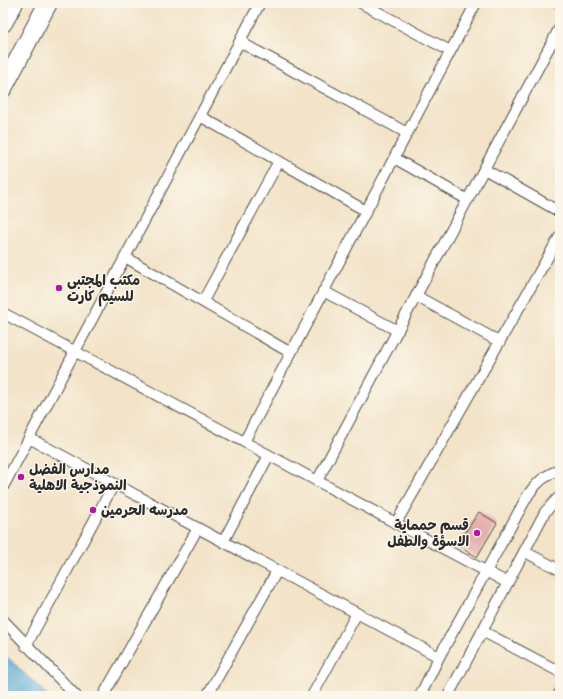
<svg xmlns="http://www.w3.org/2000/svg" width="563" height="699" viewBox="0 0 563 699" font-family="'Balsamiq Sans','Playpen Sans Arabic',sans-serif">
	<rect width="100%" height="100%" fill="#fbf7ec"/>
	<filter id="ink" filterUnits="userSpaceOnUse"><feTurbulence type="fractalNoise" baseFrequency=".025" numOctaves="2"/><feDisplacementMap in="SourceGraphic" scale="8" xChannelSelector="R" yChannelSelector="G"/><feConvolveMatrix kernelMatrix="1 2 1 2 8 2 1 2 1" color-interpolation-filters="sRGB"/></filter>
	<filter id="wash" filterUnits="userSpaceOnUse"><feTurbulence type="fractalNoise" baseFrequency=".012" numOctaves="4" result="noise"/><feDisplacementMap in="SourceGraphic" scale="16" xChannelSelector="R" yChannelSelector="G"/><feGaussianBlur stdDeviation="0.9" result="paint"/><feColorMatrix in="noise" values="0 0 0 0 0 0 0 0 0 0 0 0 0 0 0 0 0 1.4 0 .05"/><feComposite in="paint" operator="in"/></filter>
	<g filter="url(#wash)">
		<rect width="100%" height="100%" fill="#f3e3c8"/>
		<!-- water -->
		<path fill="#60aad8" stroke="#466a82" d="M3,653L48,696H5L3,693Z"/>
		<g id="blocks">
			<!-- building -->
			<path fill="#e5b0af" d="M479,512L497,523L477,557L457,544Z"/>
		</g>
	</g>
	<g filter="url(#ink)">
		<use href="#blocks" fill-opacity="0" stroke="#494743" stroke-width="1"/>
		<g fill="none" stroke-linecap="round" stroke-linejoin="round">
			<defs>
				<path id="street" d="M361,3L450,51
					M559,3H560
					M240,42L407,133
					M200,116L366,211
					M394,158L468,200
					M484,169L560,212
					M125,257L291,353
					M323,291L398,331
					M416,296L500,342
					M203,301L279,161
					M3,313L508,583
					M29,438L439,657
					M244,442L476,3
					M317,481L560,27
					M3,487L260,3
					M396,523L560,236
					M223,542L269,455
					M525,552L560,570
					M3,620L76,696
					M482,631L560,672
					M26,646L114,484
					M103,696L198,528
					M207,696L277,571
					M312,696L357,613
					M420,696L439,657L528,495C536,483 546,474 560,470
					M448,696L545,512L560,496
					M558,696L560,692"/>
				<path id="highway" d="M3,23L14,3
					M3,88L48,3"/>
			</defs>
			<!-- street casing -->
			<use href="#street" stroke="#494743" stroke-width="12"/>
			<!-- highway casing -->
			<use href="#highway" stroke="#494743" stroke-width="20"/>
			<!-- street -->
			<use href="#street" stroke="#fff" stroke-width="10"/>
			<!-- highway -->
			<use href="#highway" stroke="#fff" stroke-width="18"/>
		</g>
	</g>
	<!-- markers -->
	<g fill="#b5179e" stroke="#fbf7ec" stroke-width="1.5">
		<circle cx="59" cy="288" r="4"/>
		<circle cx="21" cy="477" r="4"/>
		<circle cx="93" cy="510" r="4"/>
		<circle cx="477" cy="533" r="4"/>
	</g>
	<g text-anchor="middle" stroke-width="3" stroke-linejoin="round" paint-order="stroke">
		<!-- poi labels -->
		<g font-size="14" font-weight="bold" fill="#2b2b2b" stroke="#fbf7ec" text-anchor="start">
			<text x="67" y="285">مكتب المجتبى<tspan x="67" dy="16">للسيم كارت</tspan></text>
			<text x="29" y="474">مدارس الفضل<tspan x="29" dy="16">النموذجية الاهلية</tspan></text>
			<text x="101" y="515">مدرسه الحرمين</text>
			<text x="469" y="530" text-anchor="end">قسم حمماية<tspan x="469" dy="16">الاسؤة والطفل</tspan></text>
		</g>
	</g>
	<!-- margin -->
	<rect width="563" height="699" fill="none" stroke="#fbf7ec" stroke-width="16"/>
</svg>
